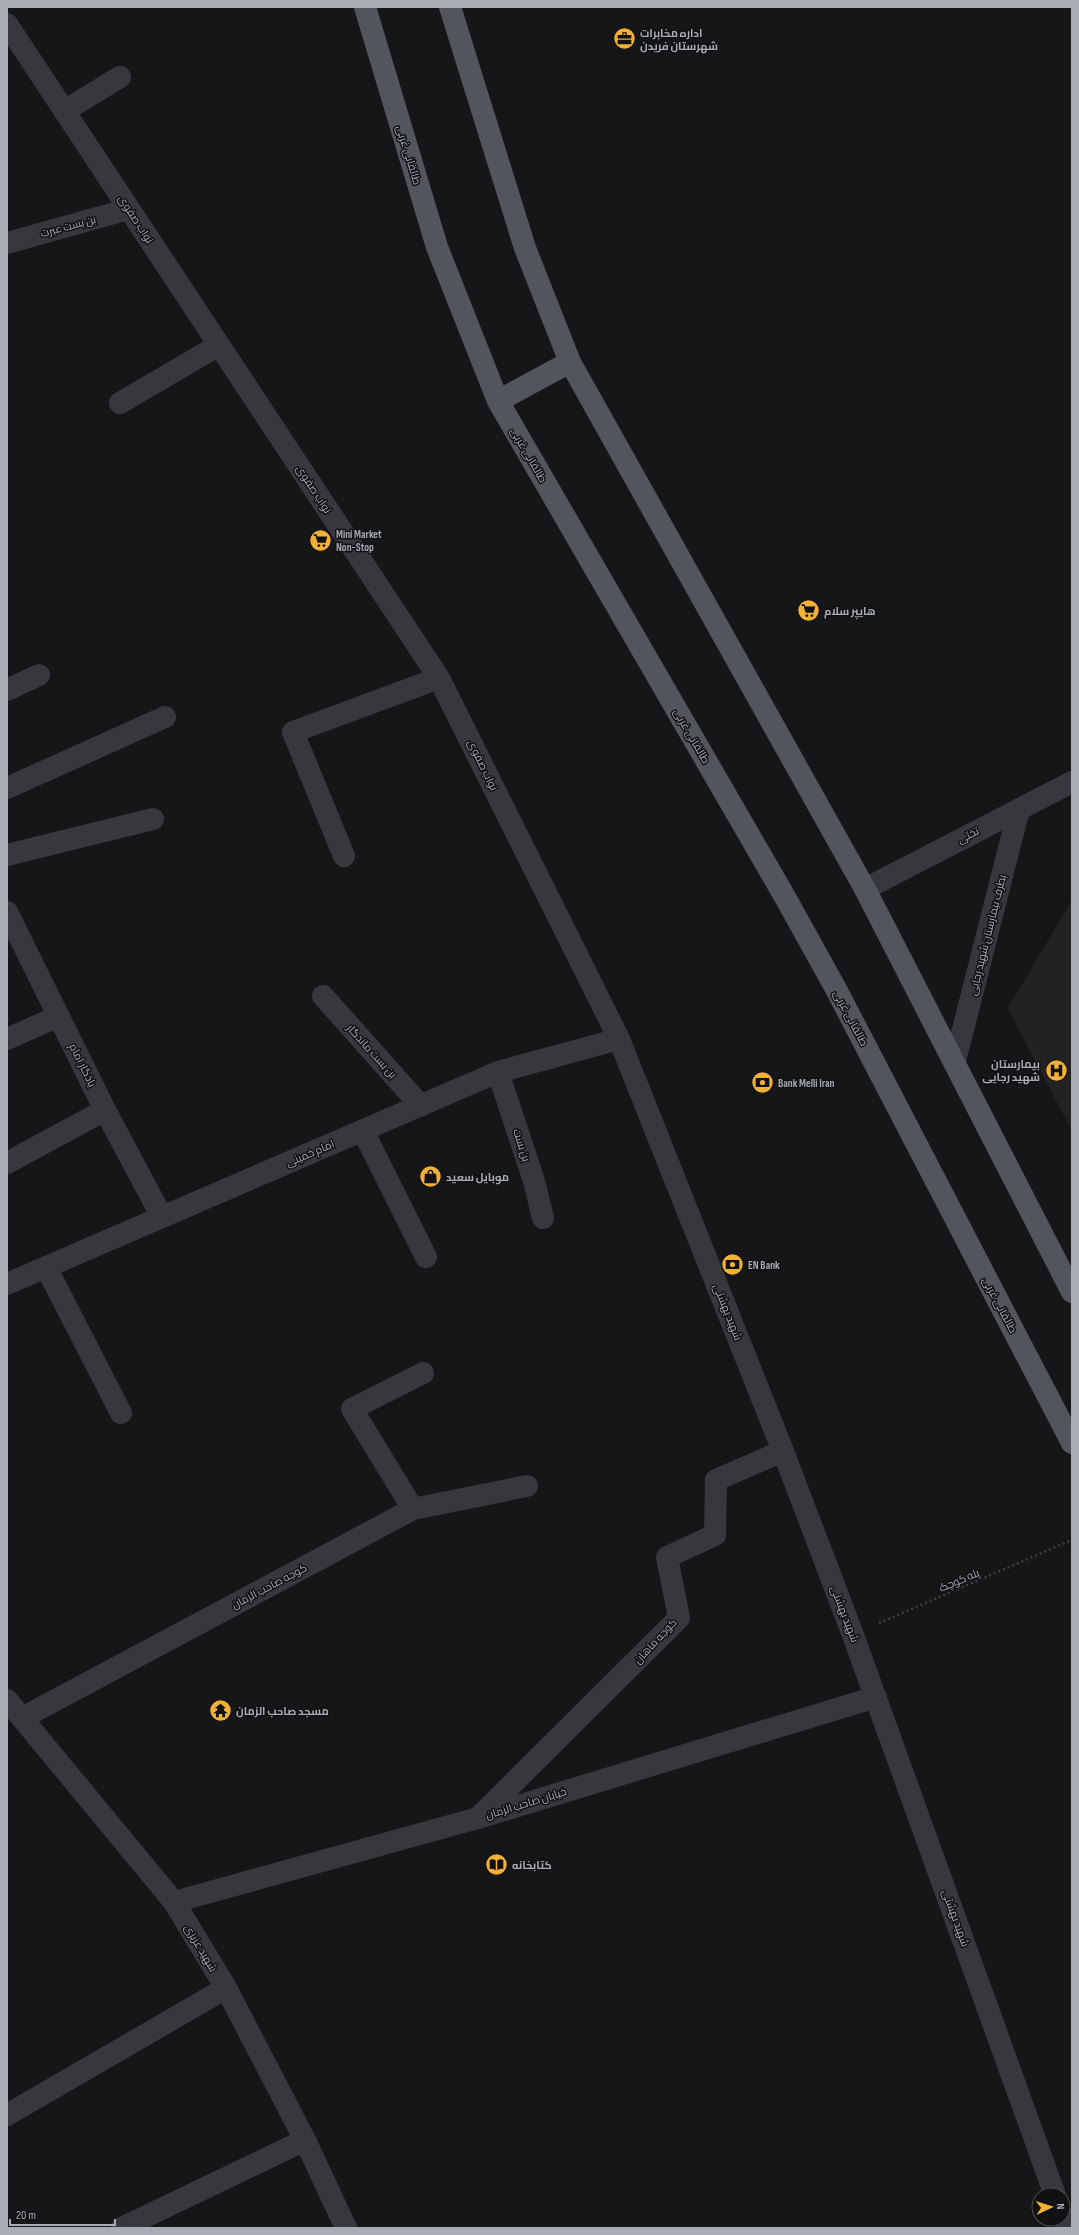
<svg xmlns="http://www.w3.org/2000/svg" width="1079" height="2235" viewBox="0 0 1079 2235" font-family="'Sofia Sans Condensed',Cairo,sans-serif">
	<rect width="100%" height="100%" fill="#161618"/>
	<!-- built -->
	<path fill="#222225" d="M1072,900V1131L1008,1008Z"/>
	<g fill="none" stroke-linecap="round" stroke-linejoin="round">
		<!-- path -->
		<path stroke="#3d3f44" stroke-width="2.5" stroke-dasharray="2 3" stroke-linecap="butt" d="M879,1623L1072,1540"/>
		<!-- minor -->
		<path stroke="#37383d" stroke-width="22" d="M7,24L439,678L619,1039L783,1451L853,1635L1055,2195
			M64,111L120,77
			M7,243L129,209
			M120,403L219,345
			M7,690L39,675
			M7,788L165,717
			M7,855L153,819
			M344,856L293,732L439,678
			M865,889L1072,782
			M7,912L105,1110L162,1217
			M323,996L421,1106
			M7,1039L59,1016
			M955,1061L1019,809
			M498,1072L534,1181L543,1218
			M363,1131L426,1257
			M7,1163L105,1110
			M46,1267L121,1413
			M7,1284L498,1072L619,1039
			M413,1509L352,1409L423,1373
			M7,1700L174,1902L226,1988L305,2140L346,2228
			M22,1718L413,1509L527,1486
			M480,1816L679,1618L667,1557L715,1535L716,1480L783,1451
			M174,1902L478,1818L876,1697
			M7,2115L226,1988
			M1063,2216L1067,2228
			M122,2228L305,2140"/>
		<!-- major -->
		<path stroke="#53555c" stroke-width="22" d="M365,7L437,247L498,401L785,897L836,989L1072,1443
			M450,7L525,248L570,362L865,889L1072,1292
			M498,401L570,362"/>
	</g>
	<!-- icons -->
	<defs>
		<symbol id="office-disc" viewBox="-11 -11 22 22"><circle r="9.5" fill="#f2b134" stroke="#111113"/><path d="M-6-3h4V-5.5h4V-3h4V5H-6ZM-1-4.5V-3h2v-1.5ZM-6 0V1H6V0Z" fill="#111"/></symbol>
		<symbol id="supermarket-disc" viewBox="-11 -11 22 22"><circle r="9.5" fill="#f2b134" stroke="#111113"/><path d="M-6-5.5h2.5l.6 2H6L4.5 2H-2.5L-4.4-4H-6ZM-1.5 3.2a1.3 1.3 0 1 0 .1 0ZM3 3.2a1.3 1.3 0 1 0 .1 0Z" fill="#111"/></symbol>
		<symbol id="hospital-disc" viewBox="-11 -11 22 22"><circle r="9.5" fill="#f2b134" stroke="#111113"/><path d="M-5-5h3v3.5h4V-5h3V5h-3V1.5h-4V5h-3Z" fill="#111"/></symbol>
		<symbol id="bank-disc" viewBox="-11 -11 22 22"><circle r="9.5" fill="#f2b134" stroke="#111113"/><path d="M-6-4H6V4H-6ZM0-2.3a2.3 2.3 0 1 0 0 4.6a2.3 2.3 0 1 0 0-4.6Z" fill="#111"/></symbol>
		<symbol id="shop-disc" viewBox="-11 -11 22 22"><circle r="9.5" fill="#f2b134" stroke="#111113"/><path d="M-5-2.5h2.3a2.7 3.5 0 0 1 5.4 0H5L5.5 6h-11ZM-1.5-2.5h3a1.5 2.3 0 0 0-3 0Z" fill="#111"/></symbol>
		<symbol id="temple-disc" viewBox="-11 -11 22 22"><circle r="9.5" fill="#f2b134" stroke="#111113"/><path d="M0-6L5-2H3V0L6.5 2.5H4V6H1.5V3h-3V6H-4V2.5H-6.5L-3 0V-2H-5Z" fill="#111"/></symbol>
		<symbol id="library-disc" viewBox="-11 -11 22 22"><circle r="9.5" fill="#f2b134" stroke="#111113"/><path d="M-6-4Q-3-5.5-.7-3.5V5Q-3 3-6 4ZM6-4Q3-5.5 .7-3.5V5Q3 3 6 4Z" fill="#111"/></symbol>
	</defs>
	<g fill-rule="evenodd">
		<use href="#office-disc" x="612" y="26" width="25" height="25"/>
		<use href="#supermarket-disc" x="308" y="528" width="25" height="25"/>
		<use href="#supermarket-disc" x="796" y="598" width="25" height="25"/>
		<use href="#hospital-disc" x="1044" y="1058" width="25" height="25"/>
		<use href="#bank-disc" x="750" y="1070" width="25" height="25"/>
		<use href="#shop-disc" x="418" y="1164" width="25" height="25"/>
		<use href="#bank-disc" x="720" y="1252" width="25" height="25"/>
		<use href="#temple-disc" x="208" y="1698" width="25" height="25"/>
		<use href="#library-disc" x="484" y="1852" width="25" height="25"/>
	</g>
	<g text-anchor="middle" stroke-width="3" stroke-linejoin="round" paint-order="stroke">
		<!-- poi labels -->
		<g font-size="11" font-weight="bold" fill="#a8adb8" stroke="#111113" text-anchor="start">
			<text x="640" y="37">اداره مخابرات<tspan x="640" dy="13">شهرستان فریدن</tspan></text>
			<text x="336" y="538">Mini Market<tspan x="336" dy="13">Non-Stop</tspan></text>
			<text x="824" y="615">هایپر سلام</text>
			<text x="1040" y="1068" text-anchor="end">بیمارستان<tspan x="1040" dy="13">شهید رجایی</tspan></text>
			<text x="778" y="1087">Bank Melli Iran</text>
			<text x="446" y="1181">موبایل سعید</text>
			<text x="748" y="1269">EN Bank</text>
			<text x="236" y="1715">مسجد صاحب الزمان</text>
			<text x="512" y="1869">کتابخانه</text>
		</g>
		<!-- street labels -->
		<g font-size="11" fill="#a8adb8" stroke="#111113">
			<text transform="translate(409 155) rotate(73)" y="4">طالقانی غربی</text>
			<text transform="translate(136 219) rotate(57)" y="4">نواب صفوی</text>
			<text transform="translate(68 226) rotate(-15)" y="4">بن بست عبرت</text>
			<text transform="translate(529 455) rotate(60)" y="4">طالقانی غربی</text>
			<text transform="translate(314 489) rotate(57)" y="4">نواب صفوی</text>
			<text transform="translate(692 736) rotate(60)" y="4">طالقانی غربی</text>
			<text transform="translate(483 765) rotate(64)" y="4">نواب صفوی</text>
			<text transform="translate(968 835) rotate(-27)" y="4">تختی</text>
			<text transform="translate(987 935) rotate(-76)" y="4">بطرف بیمارستان شهید رجایی</text>
			<text transform="translate(851 1018) rotate(62)" y="4">طالقانی غربی</text>
			<text transform="translate(372 1051) rotate(48)" y="4">بن بست ماندگار</text>
			<text transform="translate(83 1065) rotate(64)" y="4">یاذگار امام</text>
			<text transform="translate(522 1145) rotate(72)" y="4">بن بست</text>
			<text transform="translate(310 1153) rotate(-23)" y="4">امام خمینی</text>
			<text transform="translate(1000 1305) rotate(62)" y="4">طالقانی غربی</text>
			<text transform="translate(728 1312) rotate(68)" y="4">شهید بهشتی</text>
			<text transform="translate(959 1580) rotate(-23)" y="4">پله کوچک</text>
			<text transform="translate(269 1586) rotate(-28)" y="4">کوجه صاحب الزمان</text>
			<text transform="translate(845 1614) rotate(69)" y="4">شهید بهشتی</text>
			<text transform="translate(655 1641) rotate(-47)" y="4">کوجه ماهان</text>
			<text transform="translate(526 1803) rotate(-17)" y="4">خیابان صاحب الزمان</text>
			<text transform="translate(956 1918) rotate(70)" y="4">شهید بهشتی</text>
			<text transform="translate(201 1948) rotate(59)" y="4">شهید عزیزی</text>
		</g>
	</g>
	<!-- border -->
	<rect width="1079" height="2235" fill="none" stroke="#a8adb8" stroke-width="16"/>
	<!-- north arrow -->
	<g transform="translate(1051 2207) rotate(86)"><circle r="19" fill="#111113" stroke="#4d4f55"/>
	<path d="M0-3L7 15L0 10L-7 15Z" fill="#f2b134"/>
	<text y="-6" font-size="11" font-weight="bold" text-anchor="middle" fill="#a8adb8">N</text>
	</g>
	<!-- scale -->
	<path d="M10 2219v6h105v-6" fill="none" stroke="#a8adb8" stroke-width="2"/>
	<text x="16" y="2219" font-size="12" fill="#a8adb8" stroke="#111113" stroke-width="3" paint-order="stroke">20 m</text>
</svg>
